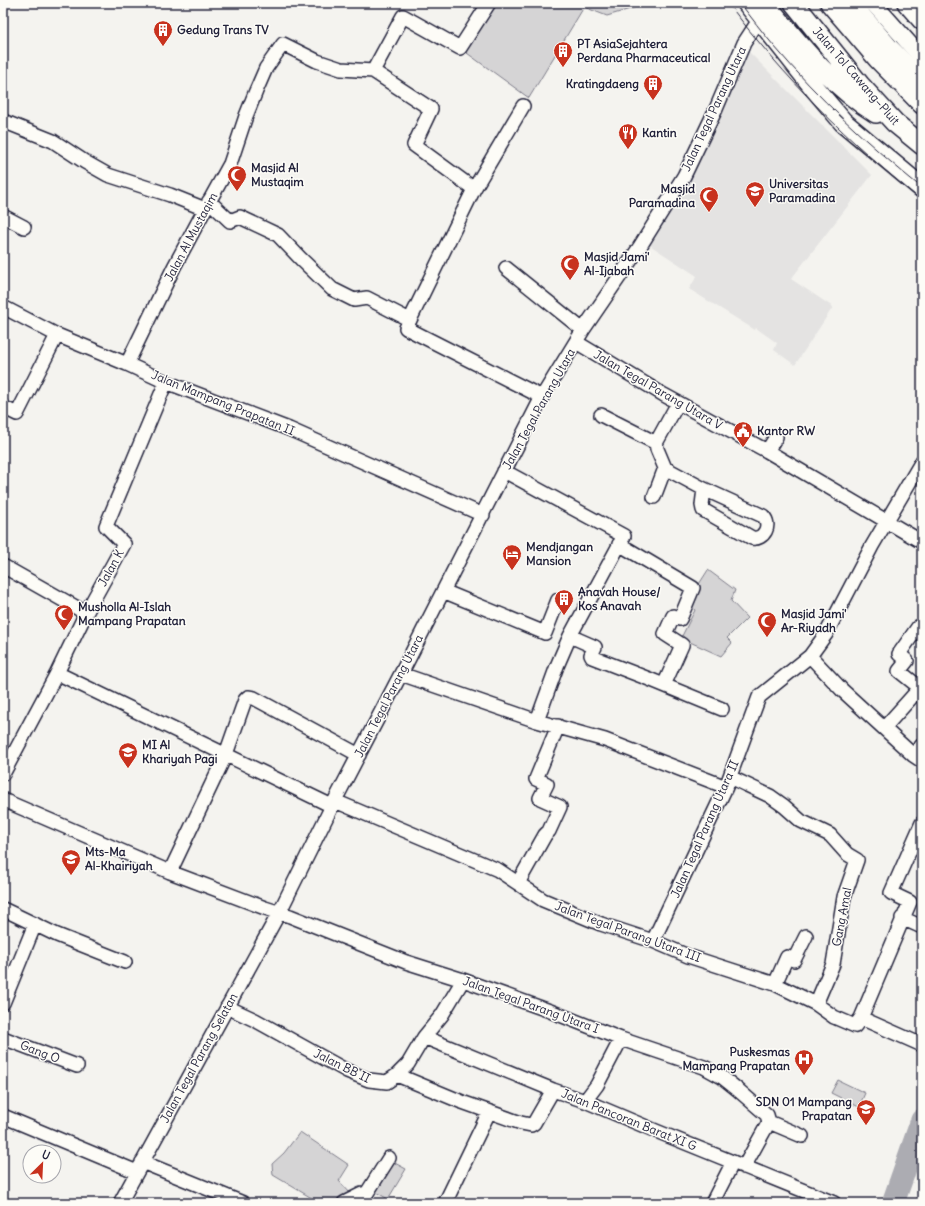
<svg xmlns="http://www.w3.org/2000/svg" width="925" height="1206" viewBox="0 0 925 1206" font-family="Delius,sans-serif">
	<rect width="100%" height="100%" fill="#f4f3ef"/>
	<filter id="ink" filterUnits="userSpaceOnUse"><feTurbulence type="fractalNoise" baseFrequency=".025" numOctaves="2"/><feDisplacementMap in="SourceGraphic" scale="8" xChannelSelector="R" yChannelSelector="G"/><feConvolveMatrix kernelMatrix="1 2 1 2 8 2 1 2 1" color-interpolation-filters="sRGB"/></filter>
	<g filter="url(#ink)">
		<!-- built -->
		<path fill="#e4e3e2" d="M748,51L872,175L791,279L833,307L795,365L774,350L777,343L756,328L755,330L689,289L697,276L642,240L719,108Z"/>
		<!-- green -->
		<path fill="#d5d4d5" stroke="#7c7b88" d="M470,3H650L607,16L584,7L529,98L460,48L480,10Z
			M708,570L735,590L731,601L747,618L727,638L732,643L721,656L681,638L695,610L687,603Z
			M838,1080L865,1093L859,1107L831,1093Z
			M300,1132L349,1165L339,1181L352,1195L335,1203H320L273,1175L272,1164L284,1153Z
			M391,1161L406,1169L388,1199L374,1191Z"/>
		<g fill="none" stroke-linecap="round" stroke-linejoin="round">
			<!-- river -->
			<path stroke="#acacb2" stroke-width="23" d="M893,1203L922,1120"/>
			<defs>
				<path id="minor" d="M373,71L431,109L414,145L474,189
					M523,106L474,189L406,328L542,397
					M3,121L53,141L85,162L108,175L170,195L205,209
					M209,201L230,221L240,217L278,235L301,259L332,289L354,300L367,298L410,320
					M3,216L24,227
					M506,268L583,330
					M3,307L57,335L127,364L166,382L289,429L483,515
					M576,342L664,395L767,451L922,542
					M127,364L174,267L205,209L230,164L246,116L256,91L266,68L283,44L317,61L341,69L373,71L403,16L460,48L489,3
					M3,407L17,414L57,335
					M601,415L656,443
					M767,451L776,437
					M665,468L704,489L763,516C772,525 764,540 752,538L703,510L702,505L704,489
					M504,471L624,536L570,636L557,666L537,721
					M654,497L665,468L657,449L656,443L678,403
					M619,544L693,588L680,619L673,616L665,634L682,645L664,685
					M3,566L86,613
					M443,591L545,633L558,600
					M570,636L595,647L591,655L592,657L649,679L722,709
					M810,656L842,690L913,755L922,761
					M57,673L332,806
					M401,674L537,721L605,740L726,787
					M884,728L919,689V687L899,671L907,661L899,654L918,627
					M913,755L922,745
					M3,774L57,673L86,613L124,544L106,526L166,382
					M730,777L770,796L784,806L801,821L830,835L847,854L857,860L844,897L833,964L816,1004
					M3,800L170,872L265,908L290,916L406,962L463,980L550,1011L621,1039L704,1067L722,1077L737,1089L767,1115L769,1122
					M335,801L498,870L543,900L601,924L653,941L688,956L775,984L816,1004L834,1017L855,1026L861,1018L922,1045
					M170,872L226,754L245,700L248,697L254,698L359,755
					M518,883L545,835L549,831L560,807L540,798L547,784L536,779L558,726
					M3,909L57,935L125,962
					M902,918L922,927
					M653,941L726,787L759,697L810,656L826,634L872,546L922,461
					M775,984L787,957L794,960L806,936
					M3,1003L35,924
					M227,1007L255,1020L347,1071L369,1080L387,1082L397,1075L408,1064L424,1037L442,1015L463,980
					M861,1018L910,902L891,893L922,823
					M424,1037L553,1090L585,1101L656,1131L834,1203
					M3,1038L77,1066
					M397,1075L462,1102L521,1123L531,1125L534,1123L553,1090
					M585,1101L597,1085L621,1039
					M3,1116L137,1172
					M769,1122L802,1136
					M142,1162L243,1203
					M744,1167L769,1122
					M120,1203L279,913L332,806L404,668L542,397L583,330L639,248L684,176L716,109L744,43L759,20
					M344,1203L362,1194L365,1196L389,1158
					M445,1203L489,1112
					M712,1203L733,1162"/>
				<path id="major" d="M873,3L922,58"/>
				<path id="highway" d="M747,3L815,89L843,122L922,188
					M765,3C798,43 831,86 876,113
					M794,3L860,85L895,123L922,145
					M830,3L878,59L922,104
					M850,3L889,48L922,81
					M907,3L922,20"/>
			</defs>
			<!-- minor casing -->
			<use href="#minor" stroke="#22223b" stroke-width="16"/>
			<!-- major casing -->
			<use href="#major" stroke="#22223b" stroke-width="19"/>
			<!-- highway casing -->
			<use href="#highway" stroke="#22223b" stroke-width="22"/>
			<!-- minor -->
			<use href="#minor" stroke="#fdfcf7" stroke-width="13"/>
			<!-- major -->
			<use href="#major" stroke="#fdfcf7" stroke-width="16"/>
			<!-- highway -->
			<use href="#highway" stroke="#fdfcf7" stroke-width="19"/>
			<!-- tram -->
			<path stroke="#22223b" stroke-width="1" d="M728,3C784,78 849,142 922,201
				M740,3C751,17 762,32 774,46C818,98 869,145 922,188"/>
		</g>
	</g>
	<!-- icons -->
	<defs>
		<symbol id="building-pin" viewBox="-11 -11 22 30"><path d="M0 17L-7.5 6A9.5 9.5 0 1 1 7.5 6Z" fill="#c8321e" stroke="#fdfcf7"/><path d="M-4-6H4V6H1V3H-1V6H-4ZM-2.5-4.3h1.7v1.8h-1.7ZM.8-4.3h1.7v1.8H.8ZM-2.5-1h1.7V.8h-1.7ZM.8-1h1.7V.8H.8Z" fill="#fff"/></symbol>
		<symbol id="restaurant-pin" viewBox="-11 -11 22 30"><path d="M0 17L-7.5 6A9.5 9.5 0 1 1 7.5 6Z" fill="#c8321e" stroke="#fdfcf7"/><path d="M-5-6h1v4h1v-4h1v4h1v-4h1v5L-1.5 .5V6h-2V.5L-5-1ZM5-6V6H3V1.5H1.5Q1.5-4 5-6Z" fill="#fff"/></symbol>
		<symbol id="mosque-pin" viewBox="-11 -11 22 30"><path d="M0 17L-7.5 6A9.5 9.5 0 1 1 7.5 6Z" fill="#c8321e" stroke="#fdfcf7"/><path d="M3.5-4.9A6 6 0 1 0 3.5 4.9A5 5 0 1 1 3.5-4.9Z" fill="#fff"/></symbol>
		<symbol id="university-pin" viewBox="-11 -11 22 30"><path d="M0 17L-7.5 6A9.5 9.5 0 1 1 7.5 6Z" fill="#c8321e" stroke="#fdfcf7"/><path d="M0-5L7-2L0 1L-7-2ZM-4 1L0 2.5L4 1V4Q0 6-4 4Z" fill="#fff"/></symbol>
		<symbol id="civic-pin" viewBox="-11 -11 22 30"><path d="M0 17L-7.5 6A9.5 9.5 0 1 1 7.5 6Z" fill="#c8321e" stroke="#fdfcf7"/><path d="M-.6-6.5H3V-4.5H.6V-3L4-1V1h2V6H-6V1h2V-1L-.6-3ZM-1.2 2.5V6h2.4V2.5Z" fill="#fff"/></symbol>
		<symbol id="hotel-pin" viewBox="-11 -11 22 30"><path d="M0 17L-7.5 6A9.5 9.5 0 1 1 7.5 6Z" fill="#c8321e" stroke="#fdfcf7"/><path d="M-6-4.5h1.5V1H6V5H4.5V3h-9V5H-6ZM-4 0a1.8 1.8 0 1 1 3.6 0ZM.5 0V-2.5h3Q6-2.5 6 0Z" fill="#fff"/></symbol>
		<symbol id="school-pin" viewBox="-11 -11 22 30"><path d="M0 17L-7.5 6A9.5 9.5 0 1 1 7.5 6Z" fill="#c8321e" stroke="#fdfcf7"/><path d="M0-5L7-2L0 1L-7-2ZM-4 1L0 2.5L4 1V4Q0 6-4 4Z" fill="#fff"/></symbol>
		<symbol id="hospital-pin" viewBox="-11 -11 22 30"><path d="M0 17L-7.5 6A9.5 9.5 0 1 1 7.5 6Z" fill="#c8321e" stroke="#fdfcf7"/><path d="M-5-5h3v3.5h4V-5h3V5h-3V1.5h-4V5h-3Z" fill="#fff"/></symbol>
	</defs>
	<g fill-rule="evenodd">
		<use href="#building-pin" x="152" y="19" width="22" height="30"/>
		<use href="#building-pin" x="552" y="40" width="22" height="30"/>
		<use href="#building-pin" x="642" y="73" width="22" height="30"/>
		<use href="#restaurant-pin" x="617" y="122" width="22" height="30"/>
		<use href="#mosque-pin" x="226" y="164" width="22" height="30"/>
		<use href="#university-pin" x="744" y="180" width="22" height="30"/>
		<use href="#mosque-pin" x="698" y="185" width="22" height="30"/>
		<use href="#mosque-pin" x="559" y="253" width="22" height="30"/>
		<use href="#civic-pin" x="732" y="420" width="22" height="30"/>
		<use href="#hotel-pin" x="501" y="543" width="22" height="30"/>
		<use href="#building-pin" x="553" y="588" width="22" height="30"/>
		<use href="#mosque-pin" x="53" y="603" width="22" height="30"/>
		<use href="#mosque-pin" x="756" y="610" width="22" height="30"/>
		<use href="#school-pin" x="117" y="741" width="22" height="30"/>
		<use href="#school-pin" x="60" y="848" width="22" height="30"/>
		<use href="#hospital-pin" x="793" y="1048" width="22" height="30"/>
		<use href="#school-pin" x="855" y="1098" width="22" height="30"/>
	</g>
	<g text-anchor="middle" stroke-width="3" stroke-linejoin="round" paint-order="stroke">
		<!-- poi labels -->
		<g font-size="12" font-weight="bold" fill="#22223b" stroke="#fdfcf7" text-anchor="start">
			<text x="177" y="34">Gedung Trans TV</text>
			<text x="577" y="48">PT AsiaSejahtera<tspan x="577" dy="14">Perdana Pharmaceutical</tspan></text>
			<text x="639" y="88" text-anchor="end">Kratingdaeng</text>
			<text x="642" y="137">Kantin</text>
			<text x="251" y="172">Masjid Al<tspan x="251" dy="14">Mustaqim</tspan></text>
			<text x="769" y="188">Universitas<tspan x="769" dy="14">Paramadina</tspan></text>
			<text x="695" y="193" text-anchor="end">Masjid<tspan x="695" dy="14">Paramadina</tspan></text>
			<text x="584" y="261">Masjid Jami'<tspan x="584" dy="14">Al-Ijabah</tspan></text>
			<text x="757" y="435">Kantor RW</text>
			<text x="526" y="551">Mendjangan<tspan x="526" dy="14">Mansion</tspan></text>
			<text x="578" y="596">Anavah House/<tspan x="578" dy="14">Kos Anavah</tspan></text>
			<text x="78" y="611">Musholla Al-Islah<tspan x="78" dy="14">Mampang Prapatan</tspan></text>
			<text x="781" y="618">Masjid Jami'<tspan x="781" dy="14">Ar-Riyadh</tspan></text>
			<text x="142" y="749">MI Al<tspan x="142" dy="14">Khariyah Pagi</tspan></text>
			<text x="85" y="856">Mts-Ma<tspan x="85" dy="14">Al-Khairiyah</tspan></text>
			<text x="790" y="1056" text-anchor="end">Puskesmas<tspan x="790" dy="14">Mampang Prapatan</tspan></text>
			<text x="852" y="1106" text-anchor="end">SDN 01 Mampang<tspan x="852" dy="14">Prapatan</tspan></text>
		</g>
		<!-- street labels -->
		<g font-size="12" fill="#22223b" stroke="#fdfcf7">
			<text transform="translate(856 76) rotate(49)" y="4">Jalan Tol Cawang–Pluit</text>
			<text transform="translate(714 109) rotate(-65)" y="4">Jalan Tegal Parang Utara</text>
			<text transform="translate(191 237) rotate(-62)" y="4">Jalan Al Mustaqim</text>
			<text transform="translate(658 390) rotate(30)" y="4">Jalan Tegal Parang Utara V</text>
			<text transform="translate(223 403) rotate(22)" y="4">Jalan Mampang Prapatan II</text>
			<text transform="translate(539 409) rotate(-61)" y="4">Jalan Tegal Parang Utara</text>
			<text transform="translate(111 568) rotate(-61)" y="4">Jalan K</text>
			<text transform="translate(389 696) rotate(-63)" y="4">Jalan Tegal Parang Utara</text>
			<text transform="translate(705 829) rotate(-66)" y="4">Jalan Tegal Parang Utara II</text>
			<text transform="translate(842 917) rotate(-79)" y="4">Gang Amal</text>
			<text transform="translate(628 932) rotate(20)" y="4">Jalan Tegal Parang Utara III</text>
			<text transform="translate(531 1005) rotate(20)" y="4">Jalan Tegal Parang Utara I</text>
			<text transform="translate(40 1052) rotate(21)" y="4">Gang O</text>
			<text transform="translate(199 1058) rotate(-61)" y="4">Jalan Tegal Parang Selatan</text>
			<text transform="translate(342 1066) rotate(26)" y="4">Jalan BB II</text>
			<text transform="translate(629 1120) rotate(22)" y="4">Jalan Pancoran Barat XI G</text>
		</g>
	</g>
	<!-- margin -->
	<rect width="925" height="1206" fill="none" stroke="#fdfcf7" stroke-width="16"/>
	<rect x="8" y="8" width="909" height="1190" fill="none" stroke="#22223b" stroke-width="1.5" filter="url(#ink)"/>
	<!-- north arrow -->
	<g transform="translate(42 1164) rotate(24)"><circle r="19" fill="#fdfcf7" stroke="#a5a5ac"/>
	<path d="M0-3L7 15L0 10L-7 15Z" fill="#c8321e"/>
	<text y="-6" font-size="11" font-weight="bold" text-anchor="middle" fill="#22223b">U</text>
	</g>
</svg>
